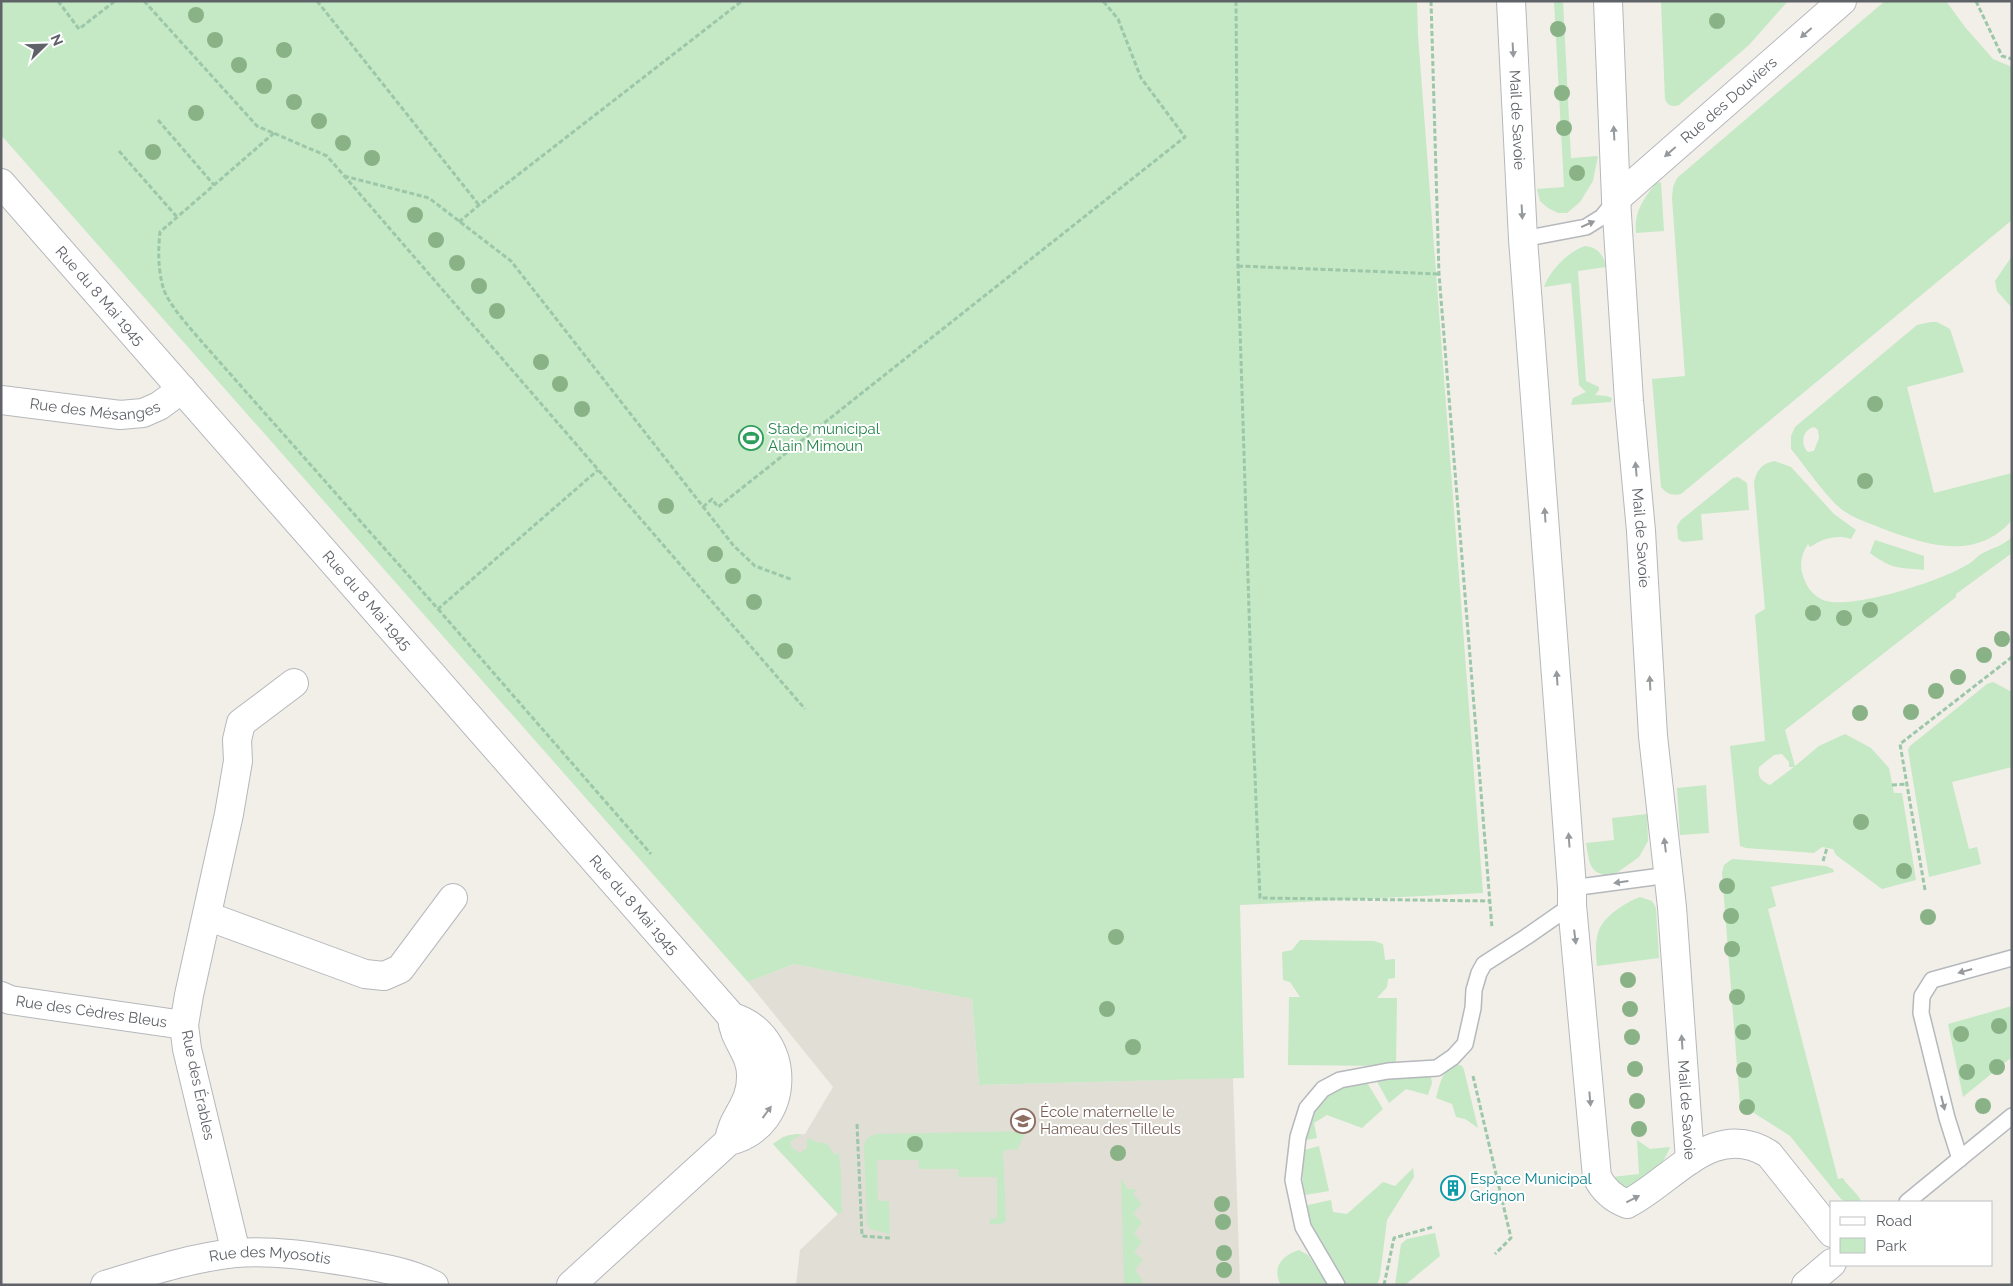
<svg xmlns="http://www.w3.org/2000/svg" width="2013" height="1286" viewBox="0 0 2013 1286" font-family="Raleway,sans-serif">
	<rect width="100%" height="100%" fill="#f1efe8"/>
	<!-- education -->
	<path fill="#e1ded6" d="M794,964L972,999L979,1085L1233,1078L1240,1285H796L800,1250L838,1214L773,1144L788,1135L805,1134L833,1087L748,982Z"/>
	<!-- green -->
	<path fill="#c5e8c5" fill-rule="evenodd" d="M1,1H1417L1418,35L1483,893L1240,905L1244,1078L979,1085L972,999L794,964L748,982L1,135Z
		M1554,1H1563L1571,158L1598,156L1593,181L1580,202L1567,213H1558L1548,208L1540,201L1537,189L1564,187Z
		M1661,1H1788L1749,45L1679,105C1672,107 1668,106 1665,99Z
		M1885,1H1946L1965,27L1993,59L2012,67V220L1681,494C1672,496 1667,494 1661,487L1652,379L1685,376L1672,198L1673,187L1677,178Z
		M1661,182L1664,231L1636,233C1634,211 1643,200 1656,183Z
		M1585,246C1597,247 1604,255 1606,267L1578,271L1586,381L1599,387V390L1595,395L1607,396L1612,398L1611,402L1571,405L1573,398L1586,392L1579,385L1571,283L1544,287C1550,270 1568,252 1585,246Z
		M2012,256V308L1997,291L1995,281Z
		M1931,322H1937L1950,329L1964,372L1907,387L1934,493L2012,473V520C1976,562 1926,545 1881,528C1867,522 1852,518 1840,508C1824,494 1805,466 1791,449V436L1795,427L1917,325ZM1814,427L1818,430L1819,438L1814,451L1808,452C1800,445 1802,430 1814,427Z
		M1775,461L1791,467L1834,514L1856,530L1851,539C1836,534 1822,539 1810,547L1808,544C1800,556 1799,568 1805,581C1808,589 1814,596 1823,600C1850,611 1945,580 1970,563C1974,561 1977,556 1981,554C1992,548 2003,546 2012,537V553L1956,594V597L1785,730L1795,766L1819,746L1845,734L1871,748L1889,768L1894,793H1902L1916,880L1882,889L1836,855L1833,849L1822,847L1814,853L1746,848L1740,846L1730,746L1765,741L1755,615L1765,609L1754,482C1757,469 1763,463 1775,461ZM1782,754L1789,762V767H1794L1770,785C1761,781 1757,777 1759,767L1774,755Z
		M1738,477L1747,483L1749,510L1701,514L1703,540L1683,542L1678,539L1677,526L1681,520L1733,478Z
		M1875,540L1924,556V570C1897,567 1893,570 1870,553Z
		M1993,682L2012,692V767L1952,782L1969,849L1977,847L1981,864L1929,877L1908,750L1910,746L1987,684Z
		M1706,785L1709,833L1680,835L1677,788Z
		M1647,814L1648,841L1643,850L1639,857L1611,877C1588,872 1590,864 1586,843L1614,840L1612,818Z
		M1732,859L1826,866L1833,869L1834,872L1771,887L1776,906L1768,909L1838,1179L1843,1178C1848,1187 1856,1191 1862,1202H1846L1841,1199L1790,1136L1740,1104L1722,873L1724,865Z
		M1640,897L1652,901L1656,908L1659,958L1597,966C1596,955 1595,943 1598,933C1603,916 1625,903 1640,897Z
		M1300,940L1374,941L1383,944L1385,960L1395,959V978L1388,979L1387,987L1377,998H1397L1396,1066L1288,1065L1289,997H1300L1290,982L1283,980L1282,952L1292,950Z
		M2012,1006V1057L1963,1097L1948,1024Z
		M1456,1064L1462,1066L1464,1070L1478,1128L1465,1119L1456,1117L1452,1104L1436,1098C1440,1084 1442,1070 1456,1064Z
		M1426,1075L1431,1077L1432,1083L1428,1095L1406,1089L1389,1103L1376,1080L1402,1076Z
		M1366,1081L1383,1109L1362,1128L1327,1115L1314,1123L1317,1138L1307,1140C1306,1134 1308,1127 1310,1121C1317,1093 1340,1086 1366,1081Z
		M1026,1131L1017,1150L1009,1149L1003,1152L1006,1221L1004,1223L990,1225V1219L997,1218V1177H958V1169H919L918,1160H877L878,1201H889L890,1234L870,1229L867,1224L864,1145L867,1138L876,1134Z
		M796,1134H801L791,1141V1147L800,1153L807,1148V1139H811L818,1143L823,1142L829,1146L835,1155L838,1153V1148L841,1172L842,1212L838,1214L773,1144L783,1137Z
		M1637,1140L1650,1149L1670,1147C1663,1167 1645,1183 1624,1189L1612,1177L1639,1174Z
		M1319,1146L1329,1191L1305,1195L1303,1193L1302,1158L1304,1150Z
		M1413,1168L1414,1177L1387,1220L1380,1276L1377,1285H1341L1319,1246L1305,1207L1308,1205L1331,1200L1333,1212L1347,1214L1383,1182L1395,1186Z
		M1121,1179L1128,1189H1137L1133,1194L1142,1204L1133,1213L1142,1223L1134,1233L1142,1242L1134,1252L1143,1260L1135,1270L1143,1281L1140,1285H1124Z
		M1435,1233L1440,1256L1405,1285H1395L1401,1244L1407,1239Z
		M1299,1250L1308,1255L1328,1285H1281C1271,1267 1283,1255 1299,1250Z"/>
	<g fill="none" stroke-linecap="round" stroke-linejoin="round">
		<defs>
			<path id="lane" d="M1523,239L1586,227L1602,217L1615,201
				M1572,888L1669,875
				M1960,1159L1947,1118L1921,1013L1922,996L1932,980L2012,958
				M1907,1202L2012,1116
				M1337,1285L1303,1227L1293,1180L1298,1137L1307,1108L1323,1089L1340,1080L1388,1071L1437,1068L1453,1057L1465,1044L1473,1008L1474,990L1479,973L1484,964L1526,937L1572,905"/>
			<g id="street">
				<path id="s1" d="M1511,1L1523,239L1572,888V905L1597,1177C1603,1189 1614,1199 1627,1204C1673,1181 1713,1119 1769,1154L1832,1233"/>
				<path id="s2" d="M1608,1L1616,199L1629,401L1641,531L1653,736L1672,907L1690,1160"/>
				<path id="s3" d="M1,183L732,1017C793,1035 793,1126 729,1141L571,1285"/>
				<path id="s4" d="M1616,199L1842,1"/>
				<path id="s5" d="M1,400L120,415L143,413L159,406L182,389"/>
				<path d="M207,916L365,974L384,976L400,969L453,898"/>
				<path id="s6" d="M1,996L10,1000L184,1025"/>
				<path d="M729,1141C732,1116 752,1105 751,1075C751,1052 733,1040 732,1017"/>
				<path d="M236,1253L187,1049L184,1025L189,995L229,814L238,761L237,740L241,723L294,683"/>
				<path id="s7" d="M105,1285C148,1272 190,1258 235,1253C273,1250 312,1256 349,1262C378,1267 409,1272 434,1285"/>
				<path d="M1806,1285L1832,1263"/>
			</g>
		</defs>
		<!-- lane casing -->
		<use href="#lane" stroke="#b5b8bc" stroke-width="18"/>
		<!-- street casing -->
		<use href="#street" stroke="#b5b8bc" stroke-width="30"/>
		<!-- path -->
		<path stroke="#9cc7a9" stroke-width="3" stroke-dasharray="5 2.5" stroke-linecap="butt" d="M58,1L79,29L115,1
			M144,1L257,126L327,156L805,709
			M317,1L479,205
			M1236,1L1238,266L1252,703L1260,898L1491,901
			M1431,1L1439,274L1492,928
			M1976,1L2002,56L2012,59
			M158,120L214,185
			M274,133L160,232C158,250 158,269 163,287C167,303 191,329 202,342L438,609L598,470
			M119,151L177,217
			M344,176L429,198L511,261L733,545L755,566L793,580
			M459,222L479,205L742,1
			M1238,266L1439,274
			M703,507L712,499L718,507L1185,137L1141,78L1118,19L1103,1
			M438,609L651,854
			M1892,785L1907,784
			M1823,861L1827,848
			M1925,890L1900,744L2012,657
			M1473,1076L1511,1238L1495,1254
			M857,1124L862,1236L890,1238
			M1384,1285L1394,1238L1433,1227"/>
		<!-- lane -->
		<use href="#lane" stroke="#fff" stroke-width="15"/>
		<!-- street -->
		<use href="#street" stroke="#fff" stroke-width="28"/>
	</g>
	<!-- trees -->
	<g fill="#89b387">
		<circle cx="196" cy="15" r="8"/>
		<circle cx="1717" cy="21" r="8"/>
		<circle cx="1558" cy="29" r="8"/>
		<circle cx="215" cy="40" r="8"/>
		<circle cx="284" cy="50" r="8"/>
		<circle cx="239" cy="65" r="8"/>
		<circle cx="264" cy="86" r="8"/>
		<circle cx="1562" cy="93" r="8"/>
		<circle cx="294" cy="102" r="8"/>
		<circle cx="196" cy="113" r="8"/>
		<circle cx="319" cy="121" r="8"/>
		<circle cx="1564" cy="128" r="8"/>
		<circle cx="343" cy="143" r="8"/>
		<circle cx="153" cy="152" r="8"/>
		<circle cx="372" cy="158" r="8"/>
		<circle cx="1577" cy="173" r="8"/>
		<circle cx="415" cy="215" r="8"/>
		<circle cx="436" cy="240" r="8"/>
		<circle cx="457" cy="263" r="8"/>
		<circle cx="479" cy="286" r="8"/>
		<circle cx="497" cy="311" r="8"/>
		<circle cx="541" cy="362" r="8"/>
		<circle cx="560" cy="384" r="8"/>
		<circle cx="1875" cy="404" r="8"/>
		<circle cx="582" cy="409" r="8"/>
		<circle cx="1865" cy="481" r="8"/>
		<circle cx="666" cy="506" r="8"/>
		<circle cx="715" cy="554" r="8"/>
		<circle cx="733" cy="576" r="8"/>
		<circle cx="754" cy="602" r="8"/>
		<circle cx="1870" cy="610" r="8"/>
		<circle cx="1813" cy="613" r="8"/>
		<circle cx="1844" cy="618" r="8"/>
		<circle cx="2002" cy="639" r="8"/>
		<circle cx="785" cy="651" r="8"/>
		<circle cx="1984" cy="655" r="8"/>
		<circle cx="1958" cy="677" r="8"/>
		<circle cx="1936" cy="691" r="8"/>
		<circle cx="1911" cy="712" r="8"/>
		<circle cx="1860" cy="713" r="8"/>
		<circle cx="1861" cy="822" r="8"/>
		<circle cx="1904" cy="871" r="8"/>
		<circle cx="1727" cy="886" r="8"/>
		<circle cx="1731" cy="916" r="8"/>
		<circle cx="1928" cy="917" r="8"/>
		<circle cx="1116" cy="937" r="8"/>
		<circle cx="1732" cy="949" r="8"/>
		<circle cx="1628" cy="980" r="8"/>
		<circle cx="1737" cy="997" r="8"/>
		<circle cx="1107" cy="1009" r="8"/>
		<circle cx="1630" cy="1009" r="8"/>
		<circle cx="1999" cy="1026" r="8"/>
		<circle cx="1743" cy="1032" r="8"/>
		<circle cx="1961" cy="1034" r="8"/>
		<circle cx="1632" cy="1037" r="8"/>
		<circle cx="1133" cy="1047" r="8"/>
		<circle cx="1997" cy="1067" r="8"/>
		<circle cx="1635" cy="1069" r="8"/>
		<circle cx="1744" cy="1070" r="8"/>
		<circle cx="1967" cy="1072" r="8"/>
		<circle cx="1637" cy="1101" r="8"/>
		<circle cx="1983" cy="1106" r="8"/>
		<circle cx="1747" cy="1107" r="8"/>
		<circle cx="1639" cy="1129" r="8"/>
		<circle cx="915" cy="1144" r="8"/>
		<circle cx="1118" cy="1153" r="8"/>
		<circle cx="1222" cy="1204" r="8"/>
		<circle cx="1223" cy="1222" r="8"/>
		<circle cx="1224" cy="1253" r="8"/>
		<circle cx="1224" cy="1270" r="8"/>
	</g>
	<!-- one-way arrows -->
	<defs><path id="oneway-solid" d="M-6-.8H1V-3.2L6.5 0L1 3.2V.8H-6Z" transform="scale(1.25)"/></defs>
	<g fill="#979a9d">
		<use href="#oneway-solid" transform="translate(1806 33) rotate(139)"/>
		<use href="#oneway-solid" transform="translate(1513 50) rotate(87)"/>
		<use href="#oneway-solid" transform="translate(1614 133) rotate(-93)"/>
		<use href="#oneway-solid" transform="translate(1670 152) rotate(139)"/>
		<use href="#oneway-solid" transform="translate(1522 212) rotate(87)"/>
		<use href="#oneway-solid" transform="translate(1588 224) rotate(-24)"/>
		<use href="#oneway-solid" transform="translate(1636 469) rotate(-95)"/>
		<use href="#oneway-solid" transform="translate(1545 515) rotate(-94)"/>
		<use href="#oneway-solid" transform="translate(1557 678) rotate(-94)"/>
		<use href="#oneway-solid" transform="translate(1650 683) rotate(-93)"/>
		<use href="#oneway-solid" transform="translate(1569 840) rotate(-94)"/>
		<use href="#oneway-solid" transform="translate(1665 845) rotate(-97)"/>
		<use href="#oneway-solid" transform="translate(1621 882) rotate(172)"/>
		<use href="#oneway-solid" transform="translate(1575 937) rotate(83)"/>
		<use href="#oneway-solid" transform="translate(1965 971) rotate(164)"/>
		<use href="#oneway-solid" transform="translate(1682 1042) rotate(-94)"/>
		<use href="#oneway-solid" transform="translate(1590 1099) rotate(85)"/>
		<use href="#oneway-solid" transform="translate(1943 1103) rotate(76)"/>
		<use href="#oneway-solid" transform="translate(767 1112) rotate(-54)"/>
		<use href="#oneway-solid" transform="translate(1633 1199) rotate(-27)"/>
	</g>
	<!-- icons -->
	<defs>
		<symbol id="stadium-ring" viewBox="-11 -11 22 22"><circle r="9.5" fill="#fff" stroke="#2e9e5b" stroke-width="1.5"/><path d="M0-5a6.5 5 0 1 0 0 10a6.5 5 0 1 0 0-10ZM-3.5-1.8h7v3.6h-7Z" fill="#2e9e5b"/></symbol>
		<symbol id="school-ring" viewBox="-11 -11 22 22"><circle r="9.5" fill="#fff" stroke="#8d6e63" stroke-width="1.5"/><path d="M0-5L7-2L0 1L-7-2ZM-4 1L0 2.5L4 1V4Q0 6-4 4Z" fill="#8d6e63"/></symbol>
		<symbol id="building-ring" viewBox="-11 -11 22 22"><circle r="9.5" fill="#fff" stroke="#0f9aa8" stroke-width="1.5"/><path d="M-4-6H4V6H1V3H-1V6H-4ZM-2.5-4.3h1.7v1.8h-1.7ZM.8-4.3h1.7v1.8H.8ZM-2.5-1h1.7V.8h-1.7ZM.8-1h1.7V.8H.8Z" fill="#0f9aa8"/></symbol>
	</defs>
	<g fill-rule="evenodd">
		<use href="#stadium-ring" x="737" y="424" width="28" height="28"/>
		<use href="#school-ring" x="1009" y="1107" width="28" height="28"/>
		<use href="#building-ring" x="1439" y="1174" width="28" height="28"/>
	</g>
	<g text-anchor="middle" stroke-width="4" stroke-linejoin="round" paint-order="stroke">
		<!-- street labels -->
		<g font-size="15" fill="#5f6368" stroke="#fff">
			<text dy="5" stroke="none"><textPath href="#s4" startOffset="150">Rue des Douviers</textPath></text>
			<text dy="5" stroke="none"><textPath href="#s1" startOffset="119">Mail de Savoie</textPath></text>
			<text dy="5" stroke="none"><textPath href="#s3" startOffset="150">Rue du 8 Mai 1945</textPath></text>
			<text dy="5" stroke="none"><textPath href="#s5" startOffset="95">Rue des Mésanges</textPath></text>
			<text dy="5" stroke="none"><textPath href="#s2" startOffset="538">Mail de Savoie</textPath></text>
			<text dy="5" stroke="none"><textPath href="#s3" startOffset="555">Rue du 8 Mai 1945</textPath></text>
			<text dy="5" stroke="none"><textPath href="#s3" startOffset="960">Rue du 8 Mai 1945</textPath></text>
			<text dy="5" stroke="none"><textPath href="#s6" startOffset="92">Rue des Cèdres Bleus</textPath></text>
			<text transform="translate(198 1085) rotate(78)" y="5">Rue des Érables</text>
			<text dy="5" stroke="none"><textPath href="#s2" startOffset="1112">Mail de Savoie</textPath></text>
			<text dy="5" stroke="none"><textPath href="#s7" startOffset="169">Rue des Myosotis</textPath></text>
		</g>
		<!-- leisure labels -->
		<g font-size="15" fill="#27864d" stroke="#fff" text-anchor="start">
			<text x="768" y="434">Stade municipal<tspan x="768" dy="17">Alain Mimoun</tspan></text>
		</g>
		<!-- education labels -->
		<g font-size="15" fill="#785e54" stroke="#fff" text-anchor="start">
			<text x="1040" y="1117">École maternelle le<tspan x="1040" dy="17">Hameau des Tilleuls</tspan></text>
		</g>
		<!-- culture labels -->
		<g font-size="15" fill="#0d838f" stroke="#fff" text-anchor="start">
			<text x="1470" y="1184">Espace Municipal<tspan x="1470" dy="17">Grignon</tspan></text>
		</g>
	</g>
	<!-- border -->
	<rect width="2013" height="1286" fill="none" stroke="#5f6368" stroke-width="5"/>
	<!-- legend -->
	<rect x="1830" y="1201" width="162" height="65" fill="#ffffff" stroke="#bfc1c3"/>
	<rect x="1840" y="1217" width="25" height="8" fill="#ffffff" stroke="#bfc1c3"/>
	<text x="1876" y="1226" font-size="15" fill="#5f6368">Road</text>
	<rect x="1840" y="1238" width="25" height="15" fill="#c5e8c5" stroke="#bfc1c3"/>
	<text x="1876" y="1251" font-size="15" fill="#5f6368">Park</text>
	<!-- north arrow -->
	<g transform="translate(45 45) rotate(67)" stroke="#ffffff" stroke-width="4" paint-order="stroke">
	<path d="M0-4L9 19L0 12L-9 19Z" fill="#5f6368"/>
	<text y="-8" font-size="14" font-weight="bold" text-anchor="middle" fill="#5f6368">N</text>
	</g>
</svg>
